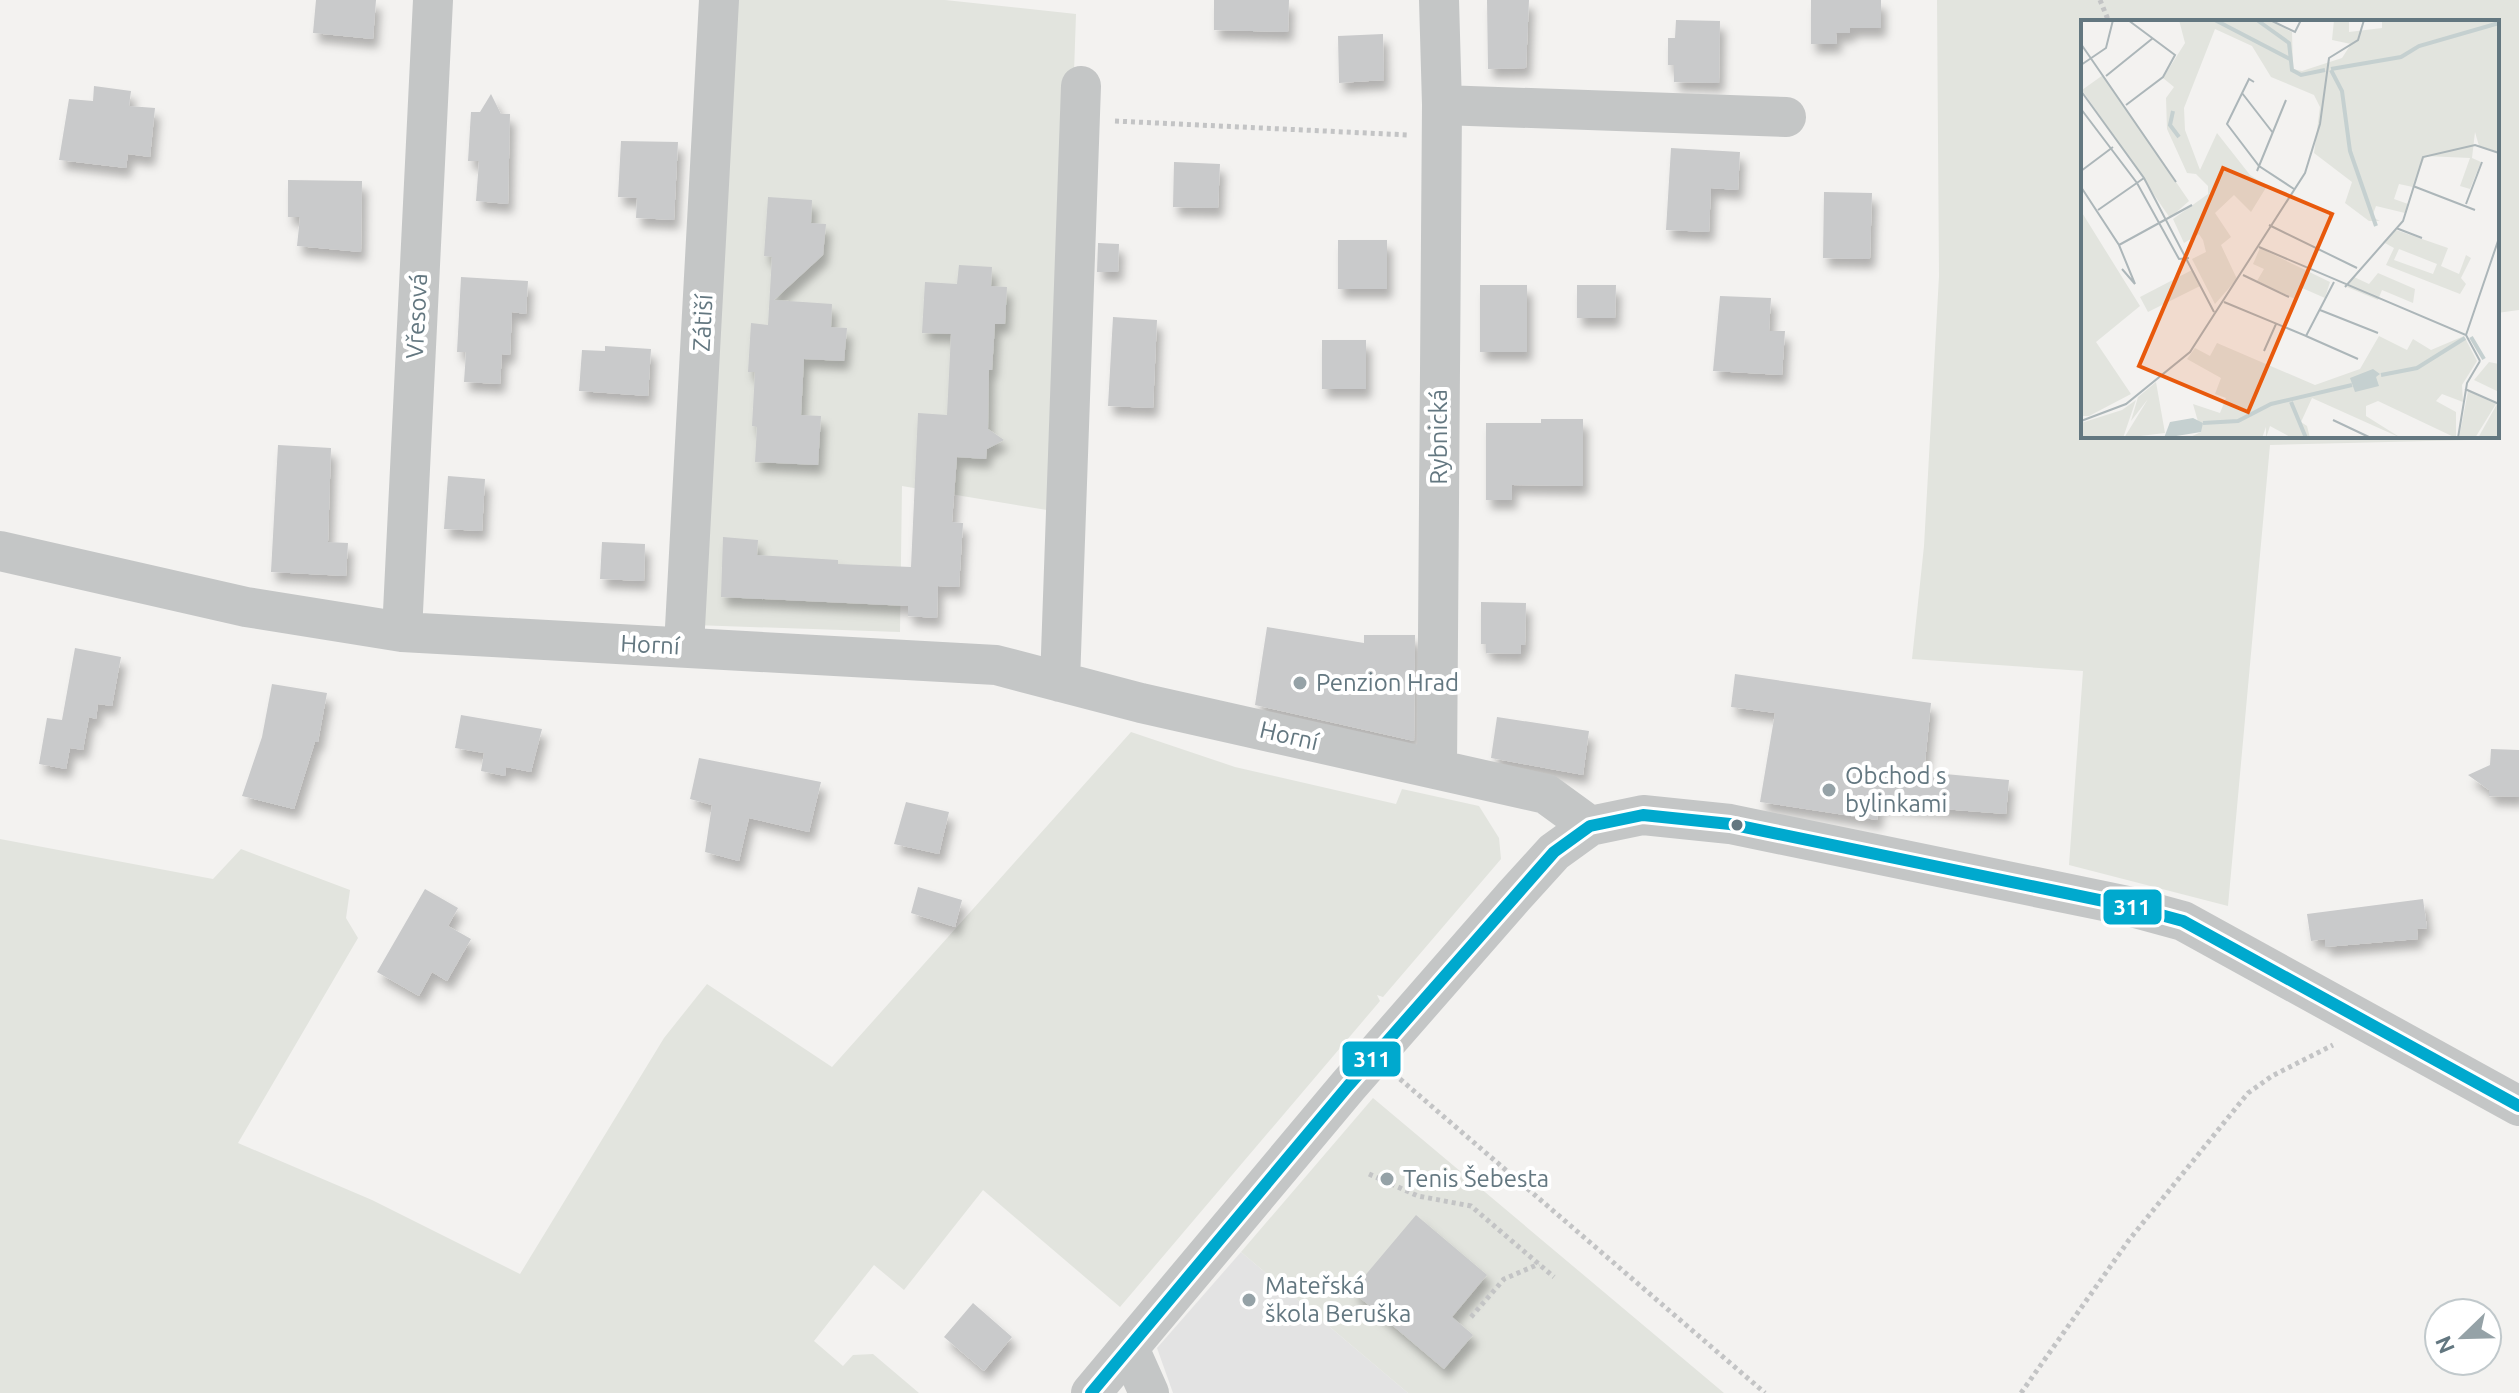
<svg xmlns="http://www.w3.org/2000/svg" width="2519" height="1393" viewBox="0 0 2519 1393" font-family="Ubuntu,sans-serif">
	<defs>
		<filter id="shadow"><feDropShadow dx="5" dy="9" stdDeviation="4" flood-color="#0004"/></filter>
	</defs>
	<rect width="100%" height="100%" fill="#f3f2f0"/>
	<!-- built -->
	<path fill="#e3e3e3" d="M1241,1252L1408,1393H1173L1157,1348Z"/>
	<!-- green -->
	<path fill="#e2e4de" d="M727,0H945L1076,14L1059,512L902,486L900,632L694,625Z
		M1937,0H2519V310L2497,313V22H2083V436H2470V440L2270,445L2228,906L2069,865L2083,671L1912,659L1924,546L1939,276Z
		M1131,732L1235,767L1396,804L1402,789L1479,806L1499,838L1501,859L1383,997L1377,995L1380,1001L1120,1307L983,1190L904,1290L874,1265L814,1341L843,1366L853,1355L873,1354L919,1393H0V839L213,879L241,849L350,890L346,918L358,938L238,1143L372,1200L520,1274L664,1038L707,984L832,1067Z
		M1373,1098L1724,1393H1408L1241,1252Z"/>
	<!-- building -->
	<path fill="#c9cacb" filter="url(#shadow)" d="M316,0H376L373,39L313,33Z
		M1214,0H1289L1288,32L1214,30Z
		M1487,0H1529L1526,68L1488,69Z
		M1811,0H1881V28H1850V33H1836L1837,44H1811Z
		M1676,20L1720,21L1719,83L1674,82V65H1668V38H1675Z
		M1383,34L1384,80L1339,83L1338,36Z
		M94,86L131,91L129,106L155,108L150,157L128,154L126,168L59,160L69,99L93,101Z
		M491,94L501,114H510L508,204L476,201L479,161H468L471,112H480Z
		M621,141L678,142L674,220L636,218L637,198L618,197Z
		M1671,148L1740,152L1738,190L1711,188L1709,232L1666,230Z
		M1174,162L1220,164L1218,208L1173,207Z
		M288,180L362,181L361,252L297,246L300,217H288Z
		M1824,192L1872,193L1870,259L1823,258Z
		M768,197L812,200L811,223L826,224L823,255L774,300L832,304L831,327L847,328L844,361L804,359L801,415L821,416L818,465L755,462L757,427L752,426L755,372H748L751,323L768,325L772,257L764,256Z
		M1338,240H1387V289H1338Z
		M1098,243L1119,244L1118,272H1097Z
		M959,265L992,267L991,286L1007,287L1005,324H995L992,370H989L988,429L1004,440L987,449L986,459L957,457L952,522L963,523L959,587L938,586L937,618L908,616V606L721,597L723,537L758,540L757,555L838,560V564L911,567L918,413L947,415L951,334L922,333L925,282L957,284Z
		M461,277L528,281L526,314L512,312L510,355L502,354L500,384L464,382L466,352H457Z
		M1480,285H1527V352H1480Z
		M1577,285H1616L1615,318H1577Z
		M1720,296L1771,298L1769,331H1785L1782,375L1713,371Z
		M1113,317L1157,320L1153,408L1108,406Z
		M1322,340H1366V389H1322Z
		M605,346L651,349L648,396L579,391L582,350L605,351Z
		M1541,419H1583V486L1512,485V500H1486V423H1541Z
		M278,445L331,448L328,542L348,543L346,576L271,572Z
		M448,476L485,479L482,531L444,529Z
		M602,542L645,544L644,581L600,579Z
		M1481,602L1526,603L1525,645H1521V654L1486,653V644H1481Z
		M1267,627L1364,643V635H1415L1414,741L1255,705Z
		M75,648L121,657L112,706L98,704L96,719L89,717L83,750L70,748L66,769L39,764L47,718L62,720Z
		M1735,674L1931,703L1924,772L2009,780L2006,814L1879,804L1877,820L1760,802L1775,713L1731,707Z
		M272,684L327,693L318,742H315L294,809L242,796L262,737Z
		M461,715L542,729L531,772L506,767L505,776L481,771L484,753L455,748Z
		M1497,717L1589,731L1583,775L1491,758Z
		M2491,749L2519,750V797L2489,796V790L2468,775L2490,765Z
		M699,758L821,782L809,832L749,818L739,861L705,852L712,805L690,799Z
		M906,802L949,812L939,854L894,844Z
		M918,887L962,900L955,927L911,913Z
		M425,889L458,908L448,926L471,939L447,981L432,972L419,996L377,972Z
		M2423,899L2427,928L2417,929L2418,939L2325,947V939L2311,941L2307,914Z
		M1416,1215L1487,1275L1452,1317L1473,1335L1444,1369L1352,1291Z
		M973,1303L1012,1337L984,1371L944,1337Z"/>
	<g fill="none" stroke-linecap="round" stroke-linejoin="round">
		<!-- path -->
		<path stroke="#c3c4c5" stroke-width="5" stroke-dasharray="4 4" stroke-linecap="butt" d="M2100,0L2109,22
			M1115,121L1408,135
			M1400,1079L1765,1393
			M1369,1174L1418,1196L1471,1206L1554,1277
			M1471,1317L1504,1279L1539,1264
			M2021,1393L2129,1240L2248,1093L2272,1076L2333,1045"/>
		<!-- street -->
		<path stroke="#c4c6c6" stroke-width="40" d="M1442,105L1786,117
			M0,551L246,607L402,632L996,665L1141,703L1546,794L1590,826
			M402,632L433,0
			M684,646L719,0
			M1060,682L1081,86
			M1437,769L1442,105L1439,0
			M1129,1348L1149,1393
			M1091,1393L1348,1086L1514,896L1554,852L1590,826L1643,815L1730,824L2128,906L2183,921L2519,1106"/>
		<defs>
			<path id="bus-1" d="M1091,1393L1348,1086L1554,852L1590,826L1643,815L1730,824L2128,906L2183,921L2519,1106"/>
		</defs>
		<!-- bus-1 casing -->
		<use href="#bus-1" stroke="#fff" stroke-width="18"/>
		<!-- bus-1 -->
		<use href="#bus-1" stroke="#00a9ce" stroke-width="12"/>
	</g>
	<!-- markers -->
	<g fill="#95a2a7" stroke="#fff" stroke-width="3">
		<circle cx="1300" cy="683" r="8"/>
		<circle cx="1829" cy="790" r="8"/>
		<circle cx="1387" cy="1179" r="8"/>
		<circle cx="1249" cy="1300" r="8"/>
	</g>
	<circle fill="#637780" stroke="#fff" stroke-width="3" cx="1737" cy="825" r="7"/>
	<g text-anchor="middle" stroke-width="8" stroke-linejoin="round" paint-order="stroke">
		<!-- street labels -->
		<g font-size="24" fill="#637780" stroke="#fff">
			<text transform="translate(417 316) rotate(-87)" y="8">Vřesová</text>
			<text transform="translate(703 323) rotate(-87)" y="8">Zátiší</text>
			<text transform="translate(1439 437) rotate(-90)" y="8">Rybnická</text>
			<text transform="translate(650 645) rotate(3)" y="8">Horní</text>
			<text transform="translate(1289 736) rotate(13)" y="8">Horní</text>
		</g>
		<!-- poi labels -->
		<g font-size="24" fill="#637780" stroke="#fff" text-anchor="start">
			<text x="1316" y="691">Penzion Hrad</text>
			<text x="1845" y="784">Obchod s<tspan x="1845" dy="28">bylinkami</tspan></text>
			<text x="1403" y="1187">Tenis Šebesta</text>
			<text x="1265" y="1294">Mateřská<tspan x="1265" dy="28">škola Beruška</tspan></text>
		</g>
	</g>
	<!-- overview -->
	<g transform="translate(2081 20)">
		<rect width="418" height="418" fill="#f3f2f0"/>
		<path d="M98,0H187L211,12L212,49L221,51L261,38L270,24L251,20L253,0H268V12L301,8V0H418V132L398,126L394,112L391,138L400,142L389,169L379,166L389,138L344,136L332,167L318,164L313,179L327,184L324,193L295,186L291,197L299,201H288L264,183L271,162L233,133L239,87L233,75L190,57L171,26L134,9L103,88L104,110L119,150L136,113L169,155L186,166L170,192L153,175L134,193L150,217L140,225L156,259L134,284L111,239L125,232L122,220L118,214L103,223L92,199L127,174V166L115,154L106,153L86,109L85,78L93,67L82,58L104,23ZM22,55L108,181L89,198L1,70ZM0,191L59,286L15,322L50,374L8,396H0ZM315,210L367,228L360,246L378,254L385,235L390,238L380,258L385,264L379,274L305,245L313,228L302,222ZM318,229L356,244L352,254L313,240ZM179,228L249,262L244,278L221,268L214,279L176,261L183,249L172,244ZM111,250L119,266L67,292L59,277ZM297,253L334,269L332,283L301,270L297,280L266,267L273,257L288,264ZM298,316L326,330L332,319L350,330L383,316L396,341L381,365L382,382L361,374L355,381L375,392V418L297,381L285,386V396L320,418L231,378L220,402L226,406L229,418H211L189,406L185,418V407L181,418H107L120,412L112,384L139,393L145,378L134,374L140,358L106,339L114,328L129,336L136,323L234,365L279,349ZM408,342L418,344V372L393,360ZM75,362L84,413L43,418L67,379L50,401L57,377ZM387,371L415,384L394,418H378ZM55,380L42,418H0V403L41,390ZM416,384L418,418H397Z" fill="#e2e4de" fill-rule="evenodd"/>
		<path d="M292,349L299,354L295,357L298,366L274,372L269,358ZM112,398L122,403L120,412L83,418L89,402Z" fill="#c5d0d0"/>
		<path fill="none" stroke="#c5d0d0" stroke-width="4" d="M134,0L209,39M176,0L208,23L211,50L220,55L244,50M250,49L320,37L338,26L418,3M250,50L261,71L269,131L295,206M92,91L89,105L98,117M390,317L403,339M300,355L336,348L384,318M210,382L225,418M122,403L157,401L190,384L271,365"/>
		<path fill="none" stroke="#acb6b9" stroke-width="2" d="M189,0L214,12L220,0M0,24L95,162M0,45L25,28L32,0M25,56L72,18M173,62L168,59L146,104L178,146L213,169M0,71L63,158L133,292M161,73L192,113M45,85L82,57L94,35L47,0M0,89L56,163L98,239L108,238M0,151L32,127M176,151L205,80M332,166L394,190M0,167L38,225L54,264L41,249M385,184L401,142M17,190L63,158M188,205L276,248M315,208L341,218M38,225L111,185M178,227L385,315L399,341M162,255L208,277M264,267L322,201L342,137L394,125L418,133M143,282L225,316L253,262M239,290L297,313M385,315L418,218M225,316L277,339M183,331L195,304M384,369L418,384M252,400L290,418M0,401L45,384L109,332L224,153L239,104L248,38L277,20L283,0M377,418L386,363L399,341"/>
		<path fill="#e8590c" fill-opacity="0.15" stroke="#e8590c" stroke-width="4" d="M142,148L251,194L167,392L58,346Z"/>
		<rect width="418" height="418" fill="none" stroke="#637780" stroke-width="4"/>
	</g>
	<g stroke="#fff" stroke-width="3">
		<rect x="2102" y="888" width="61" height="38" rx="8" fill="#00a9ce"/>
		<rect x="1341" y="1040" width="61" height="38" rx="8" fill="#00a9ce"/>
	</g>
	<g font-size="22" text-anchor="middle" font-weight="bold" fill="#fff">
		<text x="2132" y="915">311</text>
		<text x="1372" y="1067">311</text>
	</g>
	<!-- north arrow -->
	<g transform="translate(2463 1337) rotate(247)"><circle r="38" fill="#ffffff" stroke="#c1c9cc" stroke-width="2"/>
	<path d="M0-6L14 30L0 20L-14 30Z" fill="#95a2a7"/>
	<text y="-12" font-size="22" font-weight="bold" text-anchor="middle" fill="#637780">N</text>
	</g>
</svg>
